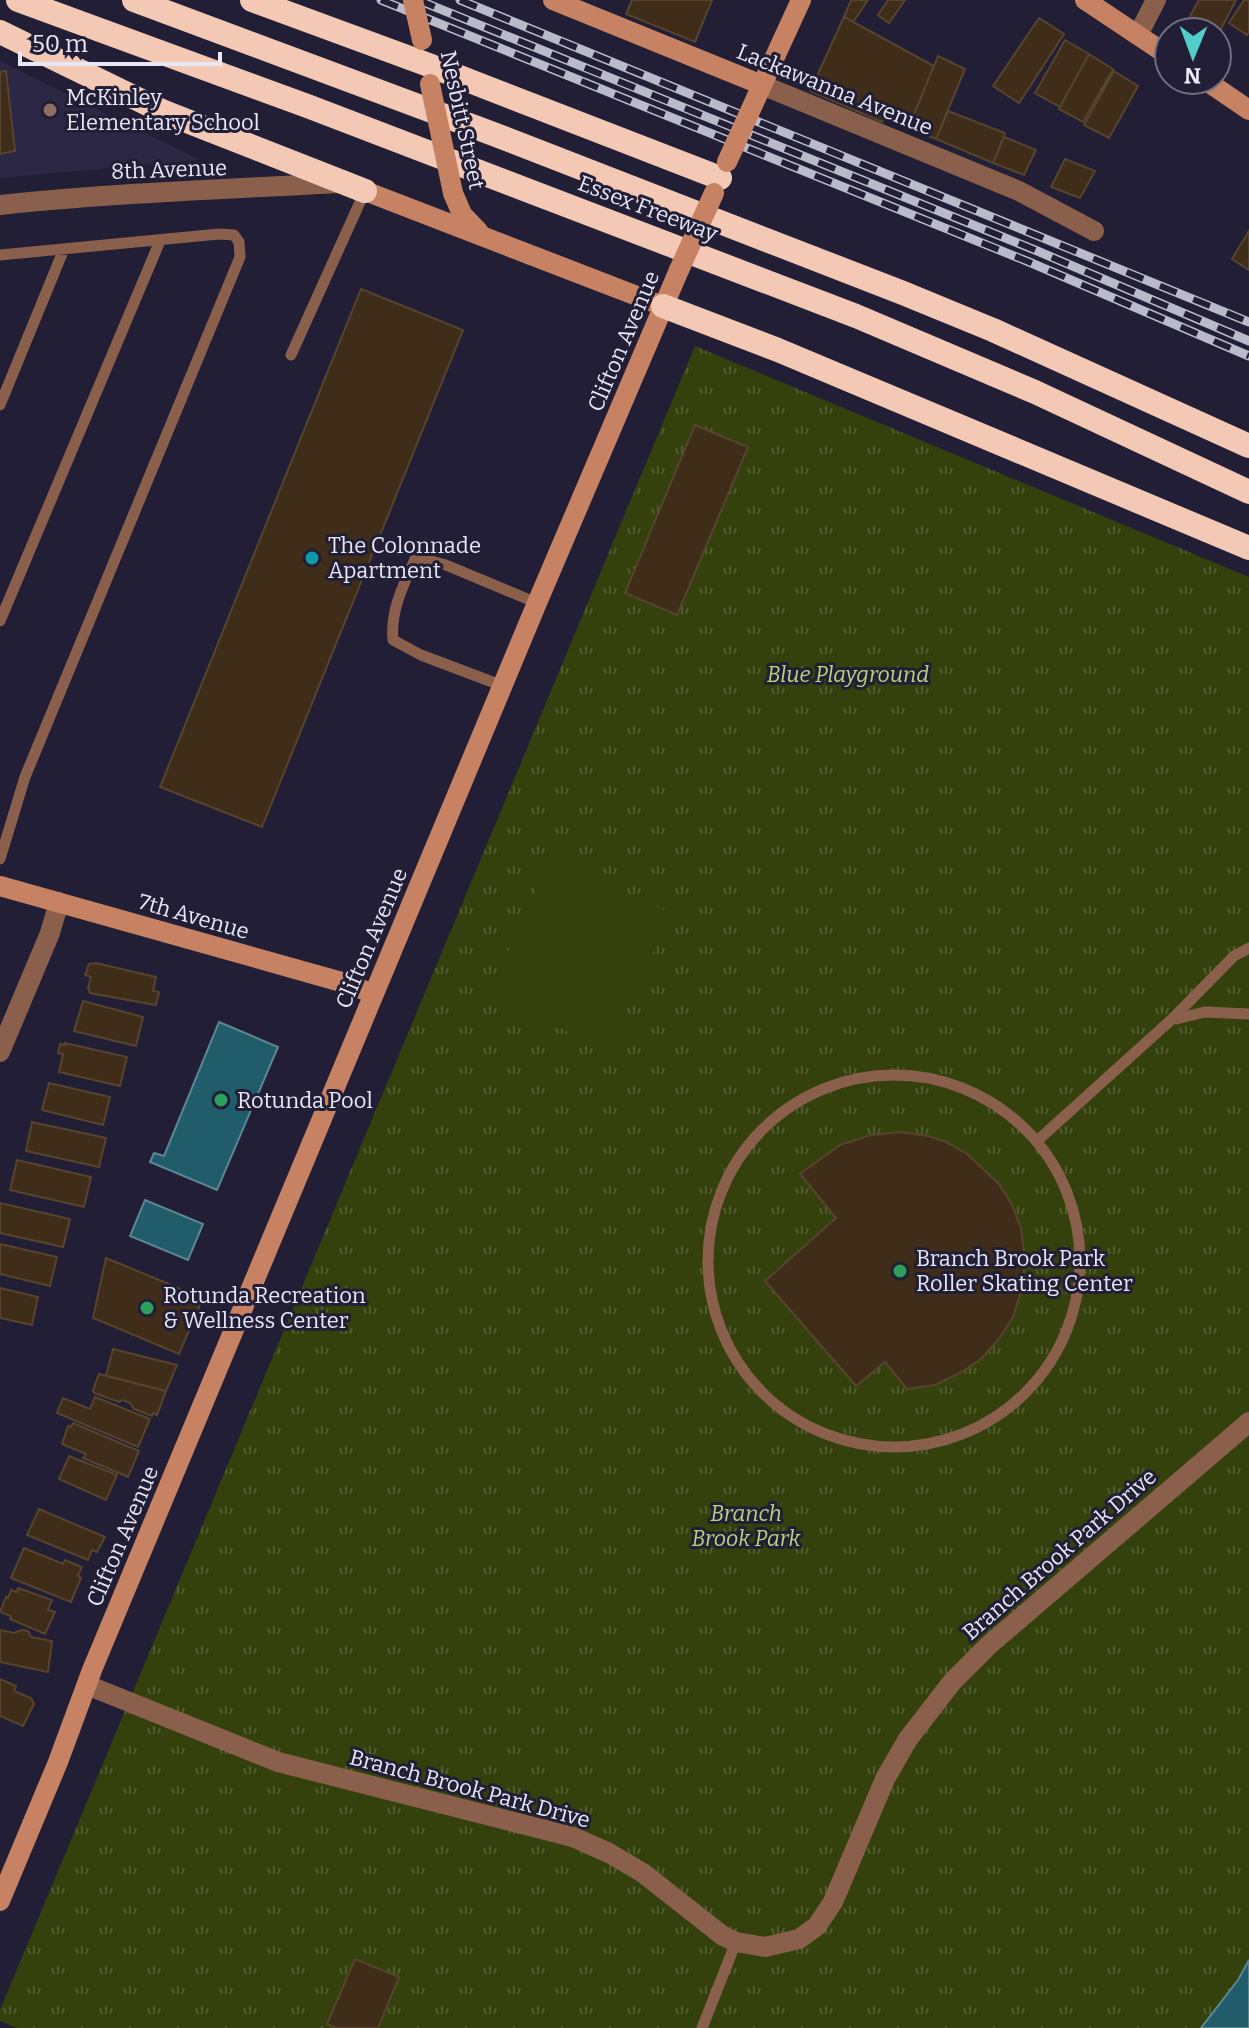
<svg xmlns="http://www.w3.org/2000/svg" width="1249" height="2028" viewBox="0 0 1249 2028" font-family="Bitter,serif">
	<defs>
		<pattern id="park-tufts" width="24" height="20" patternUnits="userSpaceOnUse" patternTransform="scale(2)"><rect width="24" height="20" fill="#34410d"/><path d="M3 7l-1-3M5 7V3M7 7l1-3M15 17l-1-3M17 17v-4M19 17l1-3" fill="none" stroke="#515c31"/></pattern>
	</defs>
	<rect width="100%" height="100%" fill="#211e35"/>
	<!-- built -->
	<path fill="#2b2744" d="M0,61L200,160L0,178Z"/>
	<!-- park -->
	<path fill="url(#park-tufts)" d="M695,346L1249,577V2028H17L0,2021V2010Z"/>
	<!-- pitch -->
	<path fill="#34410d" d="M550,858L671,913L608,1050L488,996Z"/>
	<!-- water -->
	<path fill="#205c6a" stroke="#5c8694" stroke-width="2" d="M219,1022L278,1047L217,1190L150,1162L154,1153L164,1156Z
		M145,1200L203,1224L188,1260L130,1236Z
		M1249,1960V2028H1201L1238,1980Z"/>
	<!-- building -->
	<path fill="#402d19" stroke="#57442e" stroke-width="2" d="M632,0H712L695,42L626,14Z
		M851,0H868L853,22L844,17Z
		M888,0H905L889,23L878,15Z
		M1199,0H1236L1217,37V32H1203L1190,24L1189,18Z
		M1244,0H1249V32L1247,35L1229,23Z
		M844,17L934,66L908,129L884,119L882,122L810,91Z
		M1039,18L1064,34L1019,103L993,86Z
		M1065,40L1089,54L1060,107L1035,93Z
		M1089,54L1113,69L1083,122L1059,109Z
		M938,56L965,69L936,139L908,129Z
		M6,71L15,151L0,154V72Z
		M1114,71L1138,86L1109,138L1084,125Z
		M948,111L1005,133L993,163L936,139Z
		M1004,137L1036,150L1024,175L993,163Z
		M1065,159L1095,171L1080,198L1051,187Z
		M1249,231V270L1232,259Z
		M361,289L463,330L262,827L160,787Z
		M695,425L748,447L677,615L625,593Z
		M96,963L156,977L153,991L159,992L156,1005L90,993L88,988L91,977L85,975L89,964Z
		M83,1001L143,1017L136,1046L74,1031Z
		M65,1043L127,1057L120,1086L59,1072L63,1054L58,1053L60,1044L65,1045Z
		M49,1083L110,1097L103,1125L42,1110Z
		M32,1122L106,1138L99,1167L26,1151Z
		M900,1132L928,1136L946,1142L966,1153L999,1184L1012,1205L1021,1228L1025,1260L1022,1288L1013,1317L999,1339L981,1359L960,1373L935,1385L907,1389L885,1362L856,1386L765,1281L836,1218L800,1174L840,1145L871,1135Z
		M17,1160L91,1177L84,1207L10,1190Z
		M0,1203L70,1219L63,1247L0,1233Z
		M0,1244L57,1257L50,1286L0,1274Z
		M106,1258L203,1298L179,1354L93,1318Z
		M0,1288L38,1297L32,1325L0,1318Z
		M113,1349L177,1365L166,1391L106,1376Z
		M99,1374L166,1391L157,1415L153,1413L152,1416L134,1409L130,1403L123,1400L119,1402L94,1393L93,1390Z
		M95,1397L150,1419L138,1447L57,1413L63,1398L90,1409Z
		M73,1423L139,1451L128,1477L83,1458L86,1454L62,1444L68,1426L71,1427Z
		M69,1456L117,1475L106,1500L59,1479Z
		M39,1509L105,1537L97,1552L92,1550L88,1560L27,1535Z
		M24,1548L63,1564L65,1560L82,1567L78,1575L81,1578L71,1602L11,1578Z
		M18,1588L52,1600L48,1610L55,1612L45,1634L10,1619L11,1616L0,1612L6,1597L8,1598L11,1590L17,1592Z
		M0,1630L14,1633L21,1630L28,1631L31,1637L52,1641L48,1672L0,1662Z
		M0,1679L16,1686L14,1691L31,1698L34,1704L23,1726L0,1716Z
		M355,1959L399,1977L378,2028H336L327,2024Z"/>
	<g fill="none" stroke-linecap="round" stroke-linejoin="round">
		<!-- lane -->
		<path stroke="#8a5f4c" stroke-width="11" d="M0,255L219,234L234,235L239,242L240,257L25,777L0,859
			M291,355L365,191
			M0,405L64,249
			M0,621L160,241
			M503,686L421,655L393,640C390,610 404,584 416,557L446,565L537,603
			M1176,1019L1205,1012L1249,1014
			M708 1261a186 186 0 1 1 372 0a186 186 0 1 1-372 0Z
			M1037,1141L1171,1020L1234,956L1249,948
			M702,2028L736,1942"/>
		<!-- street -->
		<path stroke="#8a5f4c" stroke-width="20" d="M1138,35L1156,0
			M762,85L1019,191L1094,231
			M0,205C113,193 226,189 339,183
			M0,1052L50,933L59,902
			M87,1685L278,1762L573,1837L609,1853L643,1873L723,1936L736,1942L765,1947L799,1939L817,1926L833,1902L885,1779L908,1739L952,1682L989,1645L1249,1422"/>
		<!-- secondary -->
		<path stroke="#c68262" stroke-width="20" d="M553,0L762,85L801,0
			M1085,0L1169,56
			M1205,80L1249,110
			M365,191L663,306
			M453,193L462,214L479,232
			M0,886L345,983L374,994
			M0,1901L58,1762L92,1670L537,603L679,270"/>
		<!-- highway -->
		<path stroke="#f3c8b4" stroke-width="24" d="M18,0L310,107L856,316L1035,392L1249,492
			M134,0L496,135L903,293L993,330L1249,446
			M252,0L426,64L720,178
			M0,32L164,112L365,191
			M663,306L778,350L1249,548"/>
		<defs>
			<path id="rail" d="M381,0L1029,262L1249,356
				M418,0L1035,250L1249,341
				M460,0L1249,322"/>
		</defs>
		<!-- rail casing -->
		<use href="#rail" stroke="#babaca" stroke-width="9"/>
		<!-- rail -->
		<use href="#rail" stroke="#211e35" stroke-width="6" stroke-dasharray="18" stroke-linecap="butt"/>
		<!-- secondary-bridge -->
		<path stroke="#c68262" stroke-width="20" d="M413,0L422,40
			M430,84L453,193
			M727,162L762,85
			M679,270L714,193"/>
	</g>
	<!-- markers -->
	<circle fill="#8d6e63" stroke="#211e35" stroke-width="3" cx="50" cy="110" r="8"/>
	<circle fill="#0f9aa8" stroke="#211e35" stroke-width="3" cx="312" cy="558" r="8"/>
	<g fill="#2e9e5b" stroke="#211e35" stroke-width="3">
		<circle cx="221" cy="1100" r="8"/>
		<circle cx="900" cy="1271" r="8"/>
		<circle cx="147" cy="1308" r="8"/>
	</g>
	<g text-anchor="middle" stroke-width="6" stroke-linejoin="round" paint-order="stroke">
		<!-- street labels -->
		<g font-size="22" fill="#e7e7f6" stroke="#211e35">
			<text transform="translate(835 89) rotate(22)" y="8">Lackawanna Avenue</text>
			<text transform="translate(463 120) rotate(78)" y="8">Nesbitt Street</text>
			<text transform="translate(169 169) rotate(-2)" y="8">8th Avenue</text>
			<text transform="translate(648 208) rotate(21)" y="8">Essex Freeway</text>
			<text transform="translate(623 341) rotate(-67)" y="8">Clifton Avenue</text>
			<text transform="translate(194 916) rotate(16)" y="8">7th Avenue</text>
			<text transform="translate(371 938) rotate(-67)" y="8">Clifton Avenue</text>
			<text transform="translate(122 1536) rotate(-67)" y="8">Clifton Avenue</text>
			<text transform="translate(1059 1554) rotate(-41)" y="8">Branch Brook Park Drive</text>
			<text transform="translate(470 1788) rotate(15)" y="8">Branch Brook Park Drive</text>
		</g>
		<!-- poi labels -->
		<g font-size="22" fill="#e7e7f6" stroke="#211e35" text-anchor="start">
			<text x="66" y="105">McKinley<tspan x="66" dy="25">Elementary School</tspan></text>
			<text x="328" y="553">The Colonnade<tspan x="328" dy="25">Apartment</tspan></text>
			<text x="237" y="1108">Rotunda Pool</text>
			<text x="916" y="1266">Branch Brook Park<tspan x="916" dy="25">Roller Skating Center</tspan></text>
			<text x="163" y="1303">Rotunda Recreation<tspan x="163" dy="25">&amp; Wellness Center</tspan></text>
		</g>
		<!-- park labels -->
		<g font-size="22" font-style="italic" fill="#bad27f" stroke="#211e35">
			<text x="848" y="682">Blue Playground</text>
			<text x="746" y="1521">Branch<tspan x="746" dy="25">Brook Park</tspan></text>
		</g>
	</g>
	<!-- north arrow -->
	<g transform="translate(1193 56) rotate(181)"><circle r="38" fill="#211e35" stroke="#706e82" stroke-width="2"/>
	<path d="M0-6L14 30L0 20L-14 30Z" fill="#53cdc9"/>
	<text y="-12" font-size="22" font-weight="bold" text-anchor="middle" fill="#e7e7f6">N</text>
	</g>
	<!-- scale -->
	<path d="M20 52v12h200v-12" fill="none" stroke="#e7e7f6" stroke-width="4"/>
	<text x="32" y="52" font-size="24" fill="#e7e7f6" stroke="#211e35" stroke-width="6" paint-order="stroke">50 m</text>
</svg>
